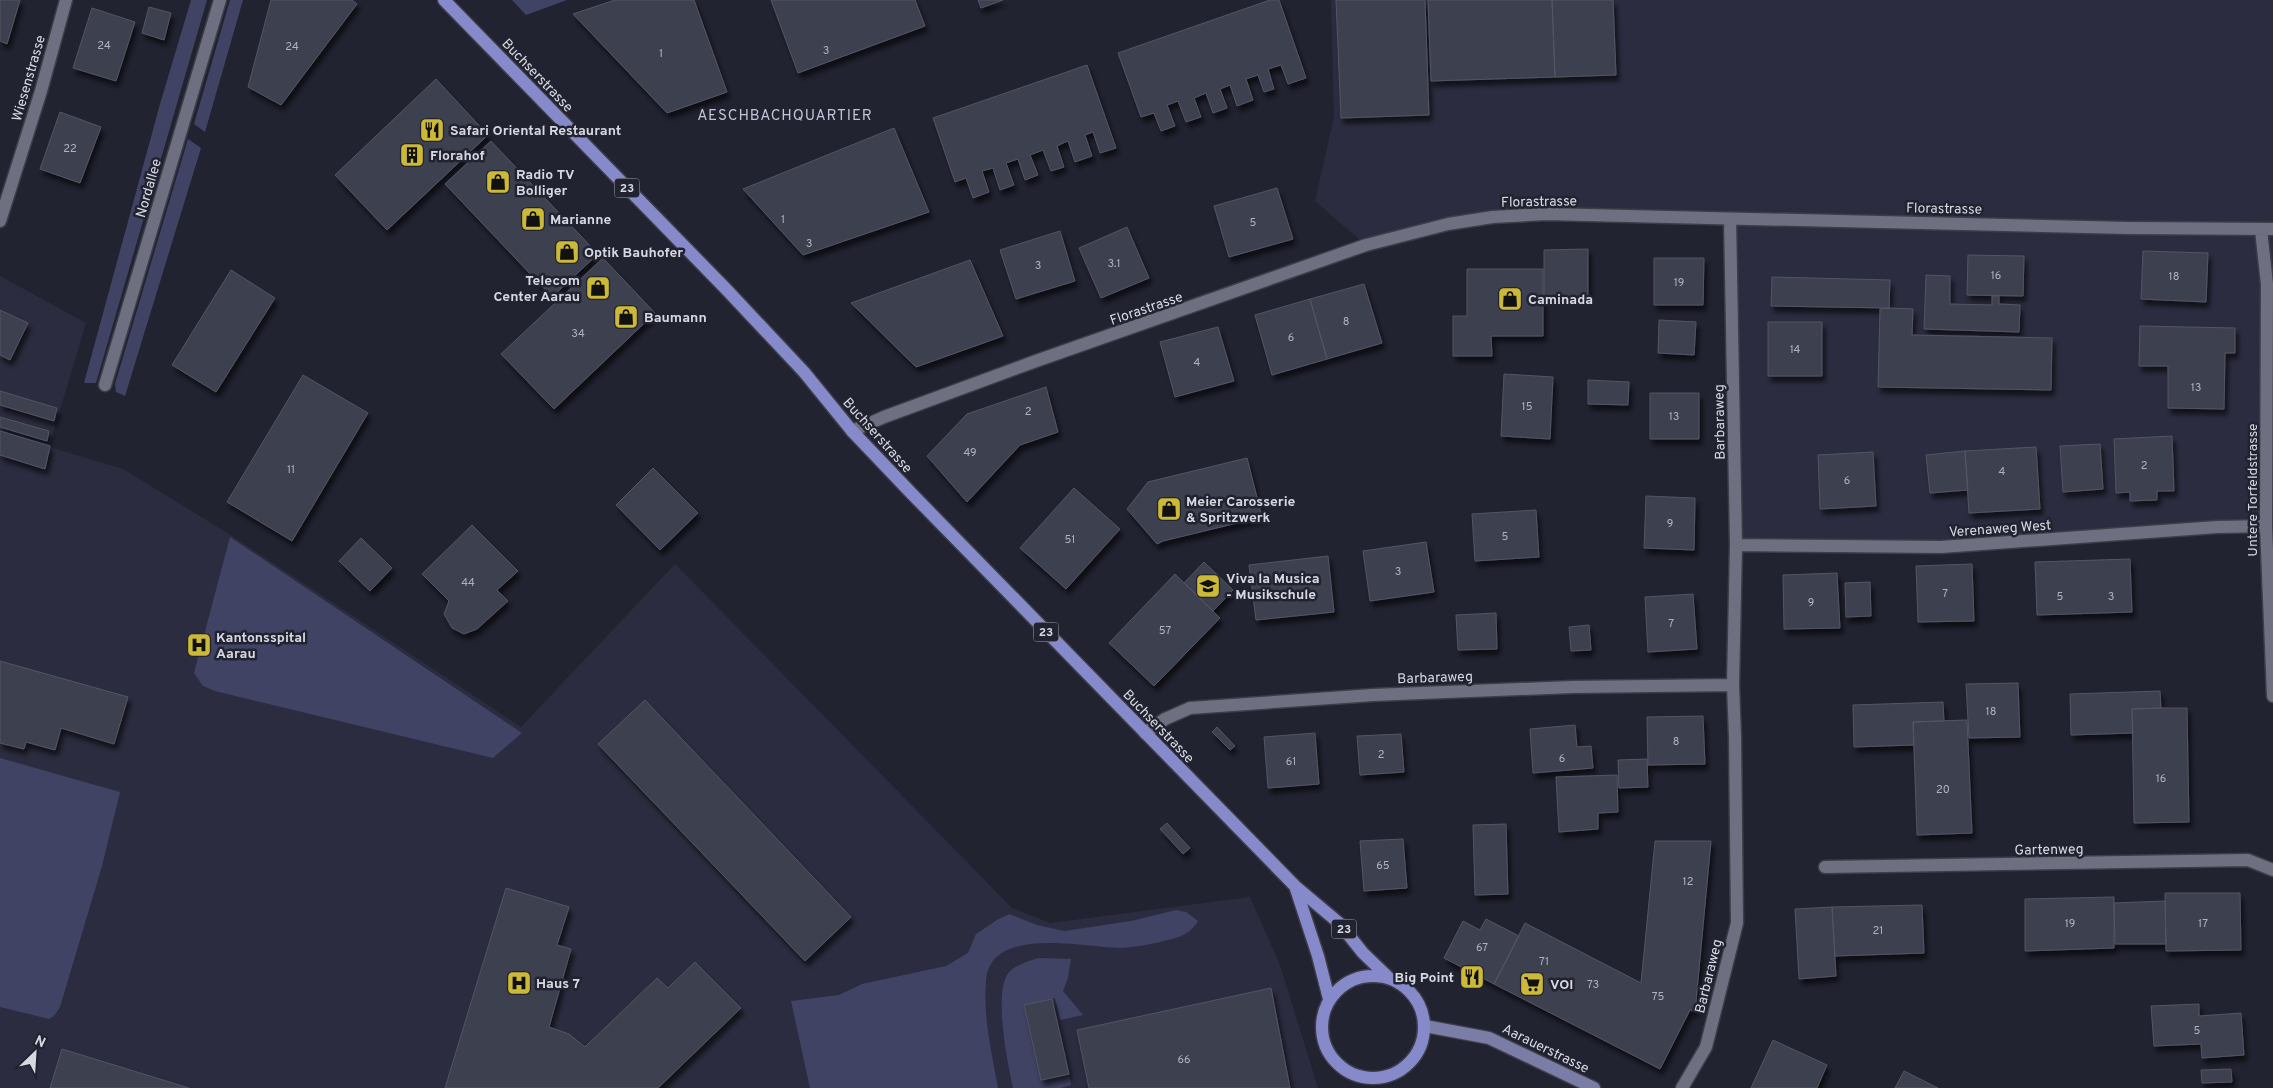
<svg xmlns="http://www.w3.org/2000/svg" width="2273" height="1088" viewBox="0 0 2273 1088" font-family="Overpass,sans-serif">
	<defs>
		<filter id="shadow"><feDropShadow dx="3" dy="5.5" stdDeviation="2.5" flood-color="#0009"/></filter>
	</defs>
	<rect width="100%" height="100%" fill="#222331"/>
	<!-- built -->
	<path fill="#2b2c3f" d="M1331,0H2273V557L2266,526L1941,547L1736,545L1729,219L1493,217L1366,245L1315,201L1334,117Z
		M0,276L86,323L49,447L123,469L229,534L521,727L675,564L1012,908L1050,923L1250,897L1280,965L1318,1088H0Z"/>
	<!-- green -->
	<path fill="#414364" d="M191,0H207L96,383H84L160,104Z
		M230,0H243L205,132L194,124Z
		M512,0H567L526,15Z
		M188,139L201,148L125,396L116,392L115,384Z
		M230,537L522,733L493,758L215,691L203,686L194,673Z
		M0,758L120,792L102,866L60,1007L54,1016L49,1019L0,1007Z
		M1176,910L1186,912L1198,921C1189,936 1176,938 1160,942C1147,945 1135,947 1122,948C1085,948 989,924 986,982C983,1017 992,1054 998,1088H810L791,1001L839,995L862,984L946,966L968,953L976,934L997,920L1009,914L1037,925L1064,931L1131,921Z
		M1038,958L1071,959L1068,978L1063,991L1083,1015L1060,1020L1055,998L1024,1006L1041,1080L1069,1074L1071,1085L1061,1088H1013C1008,1064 992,989 1010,971C1018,964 1029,961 1038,958Z"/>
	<!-- building -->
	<path fill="#3e3f4f" stroke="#535565" filter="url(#shadow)" d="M0,0H20L7,44L0,41Z
		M271,0H352L357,4L281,105L248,87Z
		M615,0H694L727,92L667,113L573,14Z
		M771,0H915L925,26L798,73Z
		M978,0H1003L981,8Z
		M1270,0H1279L1306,78L1288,84L1281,65L1268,69L1274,89L1264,92L1258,75L1246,79L1253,100L1237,106L1230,85L1220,89L1227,108L1213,113L1206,93L1194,98L1201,117L1186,122L1178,101L1167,105L1175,126L1161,131L1154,113L1141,117L1118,53Z
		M1336,0H1425L1429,115L1341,118Z
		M1428,0H1552L1555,77L1431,81Z
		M1552,0H1613L1616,75L1555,77Z
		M149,7L171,13L164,40L142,33Z
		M92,8L135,22L116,81L73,68Z
		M1087,65L1116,148L1100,153L1093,132L1085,135L1092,156L1075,162L1068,141L1063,143L1057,146L1064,167L1051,171L1043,150L1030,155L1038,175L1025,180L1018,159L1006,163L1014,185L1000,190L993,168L982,171L989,192L973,198L966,178L955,182L933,118Z
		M436,79L488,135L387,230L335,175Z
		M60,112L101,127L80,183L40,169Z
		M894,128L929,212L803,255L743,189Z
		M491,141L598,254L552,297L445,184Z
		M1277,188L1293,239L1229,257L1214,206Z
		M1127,227L1149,278L1101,298L1079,248Z
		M1060,231L1075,281L1016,299L1000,250Z
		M1588,249V296L1544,295V250Z
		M2143,251L2208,253L2206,302L2141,299Z
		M1968,255L2024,256L2023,296L1967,295Z
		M603,258L655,313L554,409L501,354Z
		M1654,258H1704L1703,305H1654Z
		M970,260L1003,336L975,346L916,367L851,303Z
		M1467,269H1543V336H1491L1492,356H1453V316H1467Z
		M231,270L275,298L216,392L172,365Z
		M1926,275L1950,276V304L1992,305V296H1999V304L2020,305L2019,332L1924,329Z
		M1772,277L1890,280L1889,308L1771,306Z
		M1364,284L1382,343L1327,359L1310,299Z
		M1310,299L1327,359L1272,375L1255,315Z
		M1889,308L1913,309L1912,335L2052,338L2051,390L1878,387L1880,309Z
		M0,310L28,323L10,360L0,355Z
		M1659,320L1696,322L1694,355L1658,353Z
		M1768,322H1822V376H1768Z
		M2140,326L2235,328V353H2225L2224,409L2168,408V366H2139Z
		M1218,327L1234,381L1175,397L1160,342Z
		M1504,374L1553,377L1550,439L1501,436Z
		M303,375L368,413L292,541L227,502Z
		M1588,380L1629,382L1628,405L1588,404Z
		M1046,387L1058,432L1020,445L967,502L927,456L967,414Z
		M0,391L57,408L54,421L0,405Z
		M1650,393H1699V439H1650Z
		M0,417L49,431L47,441L0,427Z
		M0,431L50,446L45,469L0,455Z
		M2172,436L2174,491H2157V500L2130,501V492L2116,493L2114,439Z
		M2100,444L2103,489L2063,492L2060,446Z
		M2036,447L2040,509L1969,513L1965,451Z
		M1965,451L1968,490L1930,493L1926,455Z
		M1873,452L1876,506L1820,509L1818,455Z
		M1247,458L1262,517L1163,541L1157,544L1127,509L1148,482Z
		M653,468L698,513L660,550L616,505Z
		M1074,488L1120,529L1066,589L1020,548Z
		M1646,496L1695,498L1694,550L1644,548Z
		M1536,510L1539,557L1475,561L1472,514Z
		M472,525L518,571L497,590L508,601L477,629L464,634L452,628L444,614L449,601L422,574Z
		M361,538L392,568L370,591L339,561Z
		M1426,542L1434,592L1370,601L1363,551Z
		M1328,556L1334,612L1256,620L1249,565Z
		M2130,559L2132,612L2037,615L2035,562Z
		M1204,562L1233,590L1213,611L1184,583Z
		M1972,564L1974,621L1918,622L1916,566Z
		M1837,573L1840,628L1784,629L1783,575Z
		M1175,574L1220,618L1154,686L1109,643Z
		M1870,582L1871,616L1846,617L1845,583Z
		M1693,594L1697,649L1648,652L1645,597Z
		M1496,613L1497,649L1458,650L1456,615Z
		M1589,625L1591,650L1571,651L1569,627Z
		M0,661L128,697L114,744L61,728L55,750L26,742L24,749L0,743Z
		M2018,683L2020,737L1969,738L1966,684Z
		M2160,691L2161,708L2132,709L2133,733L2071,735L2070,694Z
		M645,700L851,917L805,961L598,744Z
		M1943,702L1944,721L1913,722L1914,745L1854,747L1853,705Z
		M2161,708H2187L2189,822L2134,823L2132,709Z
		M1703,716L1705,764L1648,765L1647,717Z
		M1967,720L1972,833L1917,835L1913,722Z
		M1575,725L1577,747L1591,746L1593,768L1533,773L1530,729Z
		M1217,727L1235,746L1230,750L1212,732Z
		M1315,733L1319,784L1268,788L1264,737Z
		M1401,734L1404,772L1360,775L1357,736Z
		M1647,759L1648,787L1619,788L1618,760Z
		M1617,775L1618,812L1598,813V829L1559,832L1556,777Z
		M1167,823L1190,848L1183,854L1160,829Z
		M1506,824L1508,894L1475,895L1473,825Z
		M1403,839L1407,888L1364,891L1360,841Z
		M1655,841H1711L1695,1012L1690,1010L1660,1069L1494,984L1525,923L1641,983Z
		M506,888L569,907L557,945L571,949L549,1027L569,1034L585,1047L657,978L668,988L695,962L741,1008L658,1088H445Z
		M2165,893H2240L2241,950L2166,951Z
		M2114,897V948L2025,951V899Z
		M2165,901L2166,944H2115L2114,903Z
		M1922,905L1924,953L1835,956L1832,907Z
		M1832,907L1836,976L1799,979L1795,909Z
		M1486,919L1519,936L1494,984L1444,958L1463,921L1480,930Z
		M1271,988L1290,1088H1089L1077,1030Z
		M1052,999L1069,1074L1041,1080L1024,1005Z
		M2199,1004V1016L2241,1013L2244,1055L2202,1058L2201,1044L2154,1046L2151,1006Z
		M1773,1040L1827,1065L1817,1088H1751Z
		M62,1049L189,1088H50Z
		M2231,1069L2232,1082L2202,1083L2201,1070Z
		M1904,1071L1938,1088H1895Z"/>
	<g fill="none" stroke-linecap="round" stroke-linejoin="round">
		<defs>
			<path id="minor" d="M0,221L41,91L66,0
				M2261,230L2267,284L2266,526L2273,696
				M105,385L220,0
				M852,431L884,417L1036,361L1366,245L1448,224L1493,217L1546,214L2128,228L2273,229
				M1736,545L1941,547L2217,527L2266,526
				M1145,733L1165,719L1190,708L1373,695L1572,687L1733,685
				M1825,867L2248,860L2273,870
				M1682,1088L1706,1047L1737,923L1735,737L1733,685L1736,545L1730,219"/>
			<path id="secondary" d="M1425,1026L1489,1038L1594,1088"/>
			<path id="primary" d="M444,0L726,289L804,372L852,431L913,495L1295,886L1339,923L1363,953L1389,978
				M1295,886L1318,956L1329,999
				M1322 1027a51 51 0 1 1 102 0a51 51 0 1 1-102 0Z"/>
		</defs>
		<!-- minor casing -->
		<use href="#minor" stroke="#3d3d49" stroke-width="15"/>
		<!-- secondary casing -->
		<use href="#secondary" stroke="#3d3d49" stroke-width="15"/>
		<!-- primary casing -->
		<use href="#primary" stroke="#3d3d49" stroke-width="15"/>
		<!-- minor -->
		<use href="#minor" stroke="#6e7081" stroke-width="12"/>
		<!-- secondary -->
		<use href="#secondary" stroke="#7a7da5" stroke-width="12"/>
		<!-- primary -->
		<use href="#primary" stroke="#878aca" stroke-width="12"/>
	</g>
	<!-- icons -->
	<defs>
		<symbol id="restaurant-square" viewBox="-11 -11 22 22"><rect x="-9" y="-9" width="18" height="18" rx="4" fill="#ccb938" stroke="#222331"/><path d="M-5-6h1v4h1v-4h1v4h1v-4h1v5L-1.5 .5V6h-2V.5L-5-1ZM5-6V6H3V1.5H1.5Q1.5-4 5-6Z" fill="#111"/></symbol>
		<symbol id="building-square" viewBox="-11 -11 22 22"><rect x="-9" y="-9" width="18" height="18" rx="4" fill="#ccb938" stroke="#222331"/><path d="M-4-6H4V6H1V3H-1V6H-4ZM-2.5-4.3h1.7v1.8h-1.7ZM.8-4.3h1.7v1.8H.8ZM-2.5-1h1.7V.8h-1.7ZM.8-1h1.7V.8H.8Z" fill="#111"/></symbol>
		<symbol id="shop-square" viewBox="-11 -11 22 22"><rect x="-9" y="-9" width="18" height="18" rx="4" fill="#ccb938" stroke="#222331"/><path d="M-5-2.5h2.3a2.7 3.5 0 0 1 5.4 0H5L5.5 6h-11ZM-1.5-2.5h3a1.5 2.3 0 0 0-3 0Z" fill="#111"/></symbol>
		<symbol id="school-square" viewBox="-11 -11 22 22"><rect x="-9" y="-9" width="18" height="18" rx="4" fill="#ccb938" stroke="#222331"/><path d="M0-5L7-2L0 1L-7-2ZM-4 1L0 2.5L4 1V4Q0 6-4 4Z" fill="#111"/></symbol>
		<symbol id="hospital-square" viewBox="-11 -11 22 22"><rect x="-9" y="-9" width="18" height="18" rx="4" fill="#ccb938" stroke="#222331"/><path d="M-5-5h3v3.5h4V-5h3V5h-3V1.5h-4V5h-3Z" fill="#111"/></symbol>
		<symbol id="supermarket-square" viewBox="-11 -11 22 22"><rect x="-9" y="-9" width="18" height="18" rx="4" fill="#ccb938" stroke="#222331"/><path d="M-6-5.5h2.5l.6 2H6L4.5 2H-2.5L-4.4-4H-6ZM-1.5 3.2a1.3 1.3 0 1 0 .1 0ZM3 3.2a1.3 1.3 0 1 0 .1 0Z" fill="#111"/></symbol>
	</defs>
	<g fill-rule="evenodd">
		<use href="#restaurant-square" x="418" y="116" width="28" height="28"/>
		<use href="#building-square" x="398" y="141" width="28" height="28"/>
		<use href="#shop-square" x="484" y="168" width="28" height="28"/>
		<use href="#shop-square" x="519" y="205" width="28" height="28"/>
		<use href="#shop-square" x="553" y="238" width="28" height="28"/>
		<use href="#shop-square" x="584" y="274" width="28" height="28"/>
		<use href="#shop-square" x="1496" y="285" width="28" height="28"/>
		<use href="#shop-square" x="612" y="303" width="28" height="28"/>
		<use href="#shop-square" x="1155" y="495" width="28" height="28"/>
		<use href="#school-square" x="1194" y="572" width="28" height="28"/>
		<use href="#hospital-square" x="185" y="631" width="28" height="28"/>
		<use href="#restaurant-square" x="1458" y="963" width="28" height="28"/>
		<use href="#hospital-square" x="505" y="969" width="28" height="28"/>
		<use href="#supermarket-square" x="1518" y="970" width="28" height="28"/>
	</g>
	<g text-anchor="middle" stroke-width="5" stroke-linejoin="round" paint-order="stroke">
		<!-- number labels -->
		<g font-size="11" fill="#b1b2bd">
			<text x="104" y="49">24</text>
			<text x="292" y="50">24</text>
			<text x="826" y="54">3</text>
			<text x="661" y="57">1</text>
			<text x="70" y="152">22</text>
			<text x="783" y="223">1</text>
			<text x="1253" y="226">5</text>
			<text x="809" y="247">3</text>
			<text x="1114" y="267">3.1</text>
			<text x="1038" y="269">3</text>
			<text x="1996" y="279">16</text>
			<text x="2174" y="280">18</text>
			<text x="1679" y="286">19</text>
			<text x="1346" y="325">8</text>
			<text x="578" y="337">34</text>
			<text x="1291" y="341">6</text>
			<text x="1795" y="353">14</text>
			<text x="1197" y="366">4</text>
			<text x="2196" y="391">13</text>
			<text x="1527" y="410">15</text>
			<text x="1028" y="415">2</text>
			<text x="1674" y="420">13</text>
			<text x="970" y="456">49</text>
			<text x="2144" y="469">2</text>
			<text x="291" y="473">11</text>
			<text x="2002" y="475">4</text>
			<text x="1847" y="484">6</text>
			<text x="1670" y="527">9</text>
			<text x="1505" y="540">5</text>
			<text x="1070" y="543">51</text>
			<text x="1398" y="575">3</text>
			<text x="468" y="586">44</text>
			<text x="1945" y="597">7</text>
			<text x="2060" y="600">5</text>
			<text x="2111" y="600">3</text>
			<text x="1811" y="606">9</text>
			<text x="1671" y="627">7</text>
			<text x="1165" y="634">57</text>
			<text x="1991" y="715">18</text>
			<text x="1676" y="745">8</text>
			<text x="1381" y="758">2</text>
			<text x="1562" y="762">6</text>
			<text x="1291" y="765">61</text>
			<text x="2161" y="782">16</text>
			<text x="1943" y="793">20</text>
			<text x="1383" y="869">65</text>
			<text x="1688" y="885">12</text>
			<text x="2070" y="927">19</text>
			<text x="2203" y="927">17</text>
			<text x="1878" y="934">21</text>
			<text x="1482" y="951">67</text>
			<text x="1544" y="965">71</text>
			<text x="1593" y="988">73</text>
			<text x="1658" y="1000">75</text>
			<text x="2197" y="1034">5</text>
			<text x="1184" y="1063">66</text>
		</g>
		<!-- shield labels -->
		<g fill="#222331" stroke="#a1a2ad" stroke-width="1">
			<rect x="614.5" y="178.5" width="25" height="19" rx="4"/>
			<rect x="1033.5" y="622.5" width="25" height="19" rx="4"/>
			<rect x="1331.5" y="919.5" width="25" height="19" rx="4"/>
		</g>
		<g font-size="12" font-weight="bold" fill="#d7d8e2">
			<text x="627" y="192">23</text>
			<text x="1046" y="636">23</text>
			<text x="1344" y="933">23</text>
		</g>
		<!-- street labels -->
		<g font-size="14" fill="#d7d8e2" stroke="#222331">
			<text transform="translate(538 75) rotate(46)" y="5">Buchserstrasse</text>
			<text transform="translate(28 78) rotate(-74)" y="5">Wiesenstrasse</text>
			<text transform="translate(148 188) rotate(-74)" y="5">Nordallee</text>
			<text transform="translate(1539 201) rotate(-1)" y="5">Florastrasse</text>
			<text transform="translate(1944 208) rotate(1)" y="5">Florastrasse</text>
			<text transform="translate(1146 308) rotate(-19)" y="5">Florastrasse</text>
			<text transform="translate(1719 422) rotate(-91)" y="5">Barbaraweg</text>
			<text transform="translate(878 435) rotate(48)" y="5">Buchserstrasse</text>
			<text transform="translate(2252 490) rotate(-90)" y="5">Untere Torfeldstrasse</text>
			<text transform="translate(2000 528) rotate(-4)" y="5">Verenaweg West</text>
			<text transform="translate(1435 677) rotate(-2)" y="5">Barbaraweg</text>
			<text transform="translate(1159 726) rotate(46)" y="5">Buchserstrasse</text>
			<text transform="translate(2049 849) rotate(-1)" y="5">Gartenweg</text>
			<text transform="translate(1708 976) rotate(-76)" y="5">Barbaraweg</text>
			<text transform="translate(1546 1048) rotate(26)" y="5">Aarauerstrasse</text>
		</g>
		<!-- poi labels -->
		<g font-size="14" font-weight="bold" fill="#d7d8e2" stroke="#222331" text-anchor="start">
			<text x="450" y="135">Safari Oriental Restaurant</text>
			<text x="430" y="160">Florahof</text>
			<text x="516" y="179">Radio TV<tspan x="516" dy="16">Bolliger</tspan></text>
			<text x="550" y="224">Marianne</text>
			<text x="584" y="257">Optik Bauhofer</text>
			<text x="580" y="285" text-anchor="end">Telecom<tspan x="580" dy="16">Center Aarau</tspan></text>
			<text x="1528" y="304">Caminada</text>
			<text x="644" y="322">Baumann</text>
			<text x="1186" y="506">Meier Carosserie<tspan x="1186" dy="16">&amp; Spritzwerk</tspan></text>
			<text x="1226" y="583">Viva la Musica<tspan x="1226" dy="16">- Musikschule</tspan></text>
			<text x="216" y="642">Kantonsspital<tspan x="216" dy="16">Aarau</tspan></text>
			<text x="1454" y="982" text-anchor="end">Big Point</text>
			<text x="536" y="988">Haus 7</text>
			<text x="1550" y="989">VOI</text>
		</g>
		<!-- neighbourhood labels -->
		<g font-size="15" letter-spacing="1" fill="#c1c3d6" stroke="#222331">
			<text x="785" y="120">AESCHBACHQUARTIER</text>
		</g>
	</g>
	<!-- north arrow -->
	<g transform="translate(35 1053) rotate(25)" stroke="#222331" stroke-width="4" paint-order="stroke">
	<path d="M0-4L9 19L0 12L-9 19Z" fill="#d7d8e2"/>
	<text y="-8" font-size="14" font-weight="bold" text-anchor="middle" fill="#d7d8e2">N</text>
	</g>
</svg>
